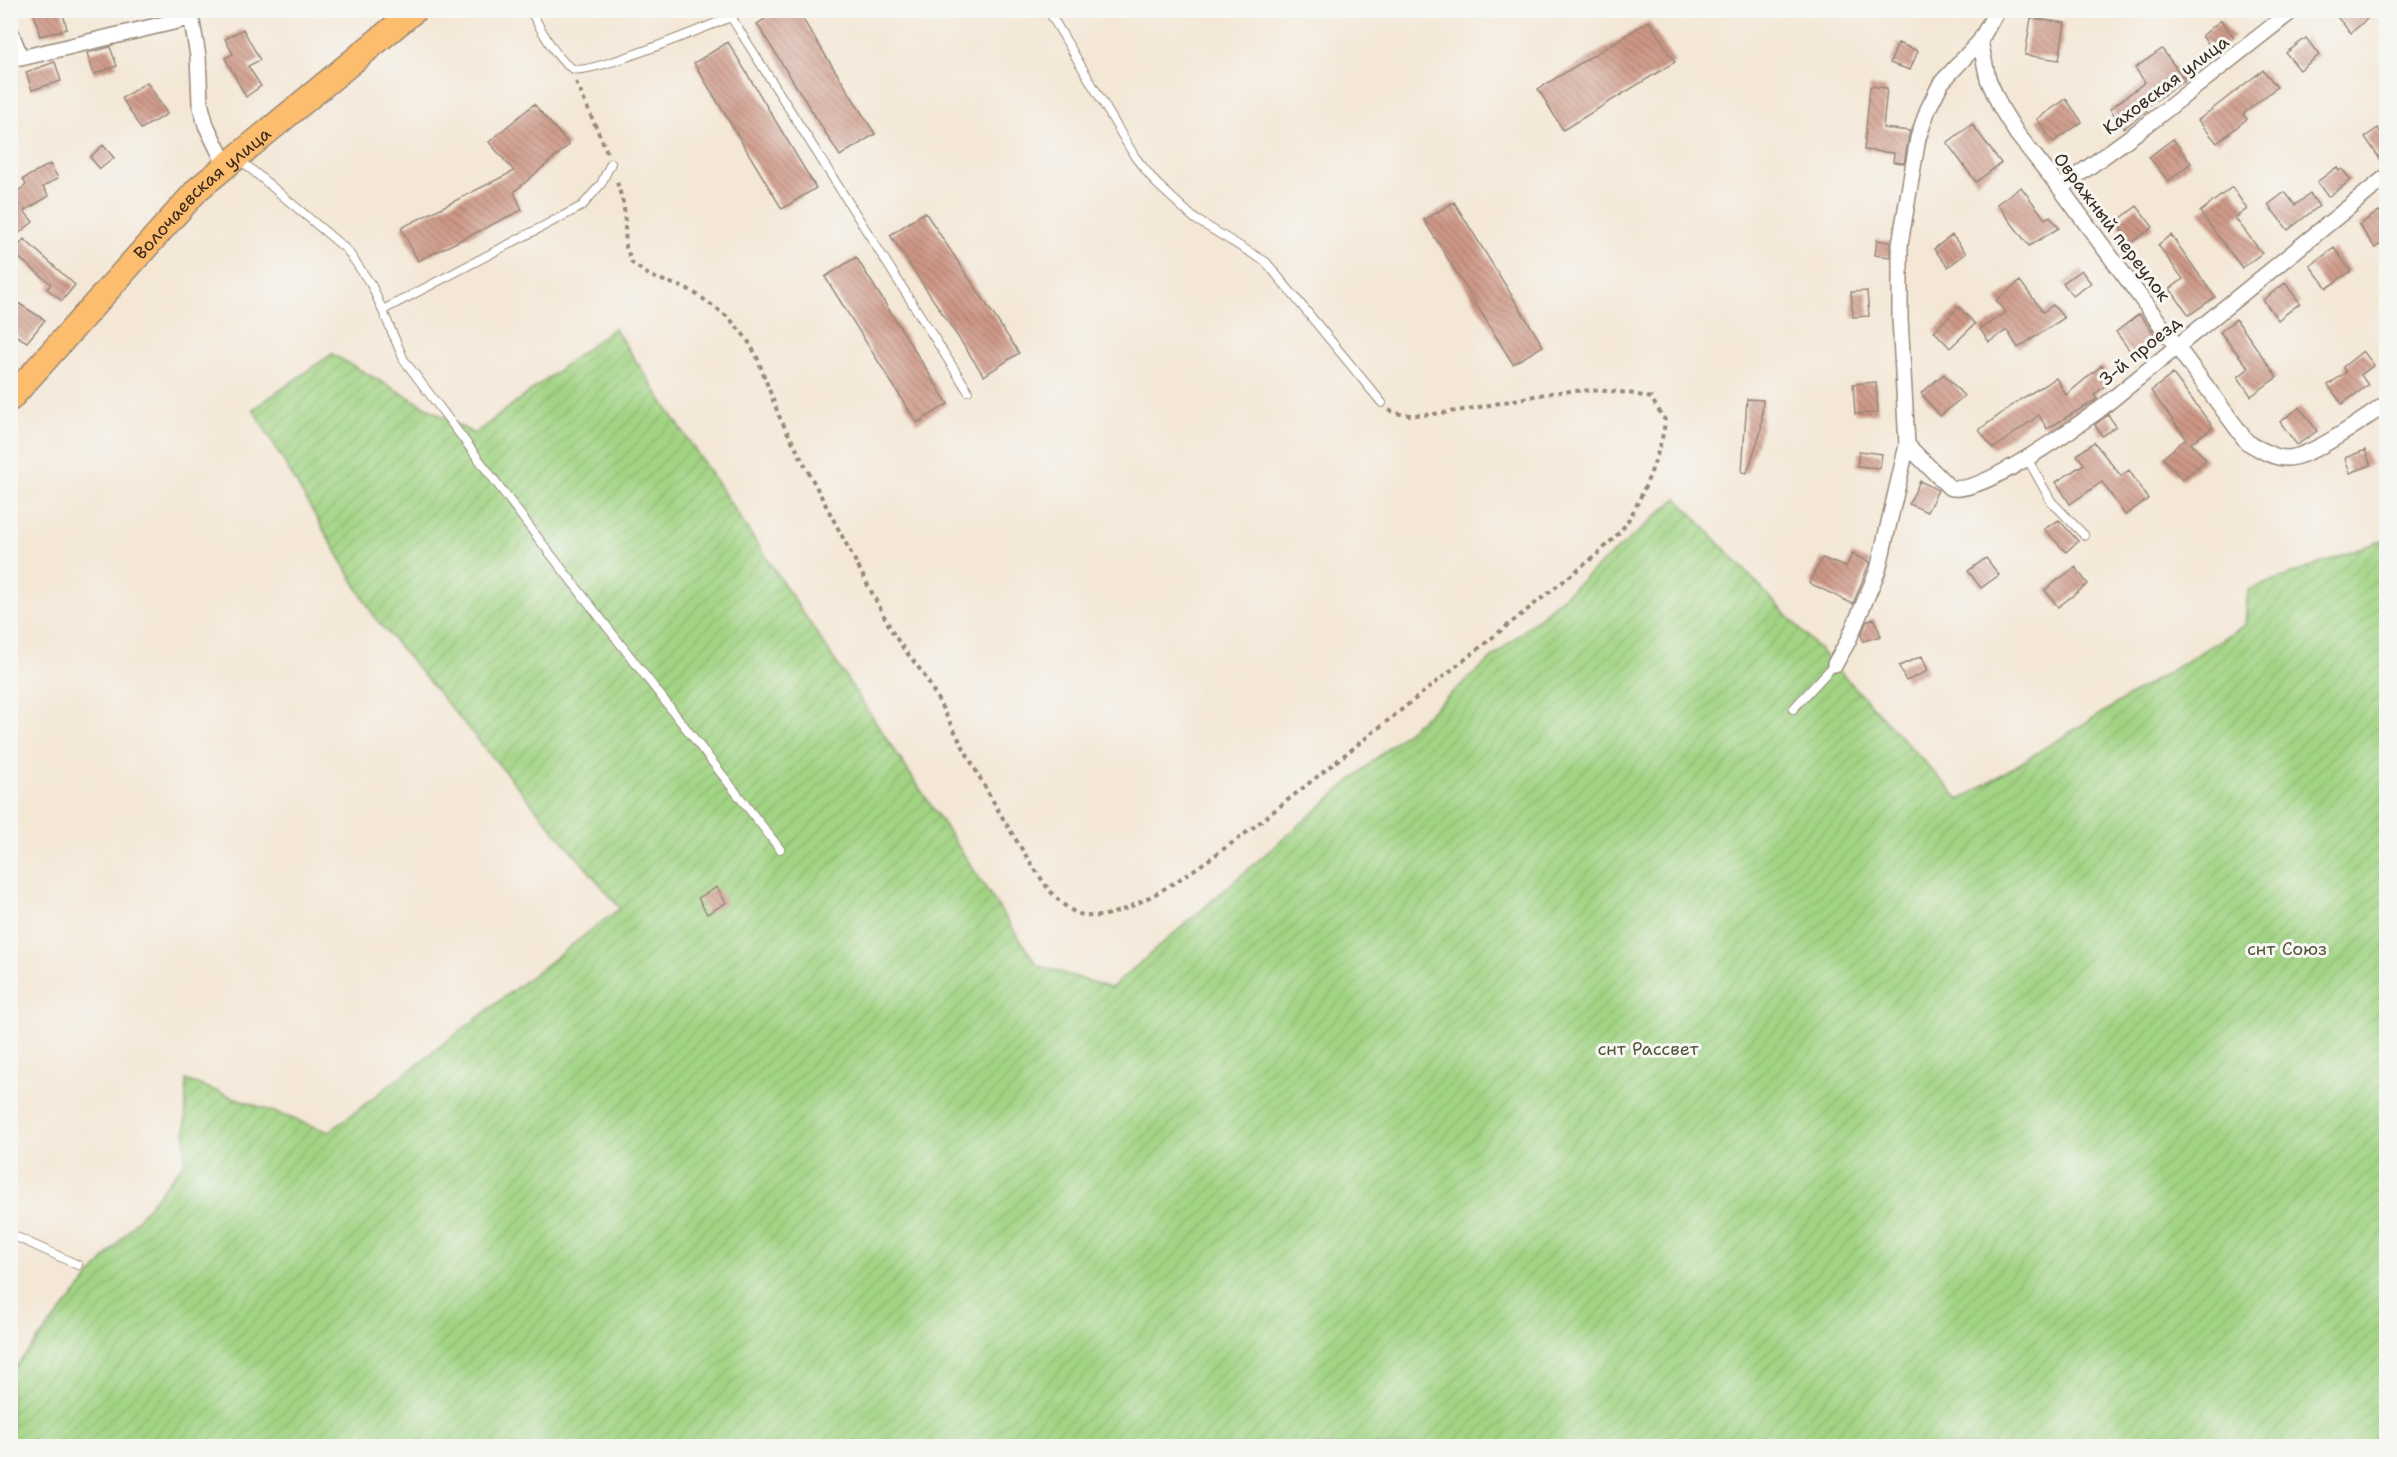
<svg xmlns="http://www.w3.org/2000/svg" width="2397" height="1457" viewBox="0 0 2397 1457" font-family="'Shantell Sans',sans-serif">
	<defs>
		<pattern id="garden-furrows" width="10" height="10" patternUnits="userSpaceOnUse" patternTransform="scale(1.5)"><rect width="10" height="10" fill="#a2d484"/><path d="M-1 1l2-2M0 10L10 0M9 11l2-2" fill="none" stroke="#8cb672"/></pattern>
		<pattern id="building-back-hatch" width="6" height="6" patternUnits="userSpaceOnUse" patternTransform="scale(1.5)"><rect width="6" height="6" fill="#ce9786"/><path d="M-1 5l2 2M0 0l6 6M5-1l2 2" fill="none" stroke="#a87b6d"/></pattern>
	</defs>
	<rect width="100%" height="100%" fill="#f6f6f2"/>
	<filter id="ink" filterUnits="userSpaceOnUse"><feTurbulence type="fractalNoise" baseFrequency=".0167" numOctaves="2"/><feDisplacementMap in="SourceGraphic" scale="12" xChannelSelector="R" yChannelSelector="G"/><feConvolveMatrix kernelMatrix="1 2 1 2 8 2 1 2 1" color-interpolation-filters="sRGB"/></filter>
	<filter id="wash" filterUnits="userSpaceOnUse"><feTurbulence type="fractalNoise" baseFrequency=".008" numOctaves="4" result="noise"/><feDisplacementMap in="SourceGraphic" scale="24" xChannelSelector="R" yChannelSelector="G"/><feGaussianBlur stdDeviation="1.35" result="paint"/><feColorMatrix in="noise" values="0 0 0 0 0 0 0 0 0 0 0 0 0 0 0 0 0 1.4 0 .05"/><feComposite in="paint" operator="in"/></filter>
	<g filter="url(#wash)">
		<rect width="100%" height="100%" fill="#f4e7d5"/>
		<!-- garden -->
		<path fill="url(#garden-furrows)" stroke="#6e7f51" stroke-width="1.5" d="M614,328L1037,965L1111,988L1677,498L1960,800L2245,625L2248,590L2386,539V1446H11V1372L185,1162L186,1080L329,1132L620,908L375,618L253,409L332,354L474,434Z"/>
		<g id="blocks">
			<!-- building -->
			<path fill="url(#building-back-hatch)" d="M33,10H62L67,29L40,36Z
				M779,10H797L875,134L840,156L757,24Z
				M2331,10H2377L2351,33Z
				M2031,18L2065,23L2059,60L2025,55Z
				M2221,20L2234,37L2215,52L2202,36Z
				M1649,21L1675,62L1563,130L1538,89Z
				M243,29L260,60L248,66L261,86L246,97L225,58L233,54L225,39Z
				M2306,38L2319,55L2300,70L2286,53Z
				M728,42L816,188L782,209L694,63Z
				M1898,43L1918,51L1910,70L1890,63Z
				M110,47L117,66L94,74L87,53Z
				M2162,49L2185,80L2145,108L2147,111L2124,128L2110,109L2145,82L2135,68Z
				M55,62L61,81L32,90L26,72Z
				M2263,70L2277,87L2243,114L2247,119L2217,143L2198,120Z
				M147,82L167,114L141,129L122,98Z
				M1870,86L1887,88L1883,128L1910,131L1904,163L1893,162L1894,153L1864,150Z
				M2066,99L2082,122L2053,142L2037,119Z
				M534,104L569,145L514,192L522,210L418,261L401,228L514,171L489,142Z
				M1972,124L2001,163L1976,182L1947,143Z
				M2378,128L2386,140V168L2365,137Z
				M2173,139L2191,163L2168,181L2149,157Z
				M103,145L114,158L100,169L90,157Z
				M50,164L58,178L43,187L49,196L24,211L33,222L18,234L10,224V193L13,195L26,185L23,179Z
				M2337,167L2339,171L2342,169L2351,180L2328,197L2317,182Z
				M2021,187L2045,219L2050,216L2059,228L2029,246L1997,204Z
				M2232,187L2247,209L2235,218L2262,253L2242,268L2200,212Z
				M2285,192L2295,205L2310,194L2319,206L2288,230L2268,205Z
				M1454,202L1543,346L1513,364L1424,220Z
				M2137,206L2153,227L2131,243L2116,222Z
				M2379,211L2386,221V239L2375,248L2359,225Z
				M925,212L1019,353L984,376L890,235Z
				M1952,235L1966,253L1948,267L1934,249Z
				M2171,235L2215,297L2189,315L2170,289L2183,279L2158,245Z
				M24,239L75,285L62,301L47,289L51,284L13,253Z
				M1877,240L1890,242V257L1875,255Z
				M2334,248L2351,271L2327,288L2310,266Z
				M856,257L948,404L917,423L825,277Z
				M2081,270L2091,283L2073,296L2063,283Z
				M2020,281L2043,312L2053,305L2064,318L2018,348L2007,330L1989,342L1980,329L2006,312L1996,300Z
				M2285,283L2300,303L2278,320L2263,300Z
				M1867,291L1869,316L1853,317L1851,292Z
				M10,298L45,320L27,342L10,332Z
				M1959,307L1975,324L1950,348L1934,331Z
				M2139,314L2160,341L2136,359L2116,332Z
				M2236,319L2277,377L2251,396L2238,377L2249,368L2220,332Z
				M2363,351L2374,365L2361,375L2368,385L2342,404L2328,385L2346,372L2343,367Z
				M2102,365L2113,379L2094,395L2097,399L2047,429L2039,415L1993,449L1979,430L2021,399L2056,378L2066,395Z
				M1944,374L1964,396L1940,416L1921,393Z
				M2173,374L2213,427L2191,443L2206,460L2182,480L2163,458L2186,438L2151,391Z
				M1876,382L1878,413L1855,414L1853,384Z
				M1747,399L1763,400L1761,431L1747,473L1742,472Z
				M2300,407L2317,431L2297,445L2280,422Z
				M2108,415L2116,426L2102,436L2095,425Z
				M2094,442L2121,476L2129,470L2148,499L2125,515L2102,482L2070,504L2056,482L2084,464L2077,455Z
				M2365,450L2371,465L2350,473L2345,458Z
				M1859,451L1882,454L1880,468L1857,466Z
				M1920,481L1938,490L1927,512L1909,504Z
				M2059,520L2078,541L2066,552L2044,529Z
				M1852,554L1870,562L1853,604L1809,583L1822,558L1846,567Z
				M1986,558L1999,575L1981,588L1968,571Z
				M2075,567L2088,584L2058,607L2045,590Z
				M1874,618L1881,636L1863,641L1861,635L1867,621Z
				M1922,656L1928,671L1906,681L1899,666Z
				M717,887L726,903L707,914L698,898Z"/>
		</g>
	</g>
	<g filter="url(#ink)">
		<use href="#blocks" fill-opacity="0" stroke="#98887a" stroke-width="1.5"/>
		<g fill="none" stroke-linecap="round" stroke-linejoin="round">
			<defs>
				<path id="service" d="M530,10C539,25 558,64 574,69C591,75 708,26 731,17L968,391
					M1048,10L1135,157L1156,183L1195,219L1266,262L1382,403
					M731,17L743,10
					M239,159L347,250L372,286L404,360L538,538L780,849
					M383,310L582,206L601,184L611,163
					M2027,458L2051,501L2084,535
					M1793,709L1835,664
					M10,1234L78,1265"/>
				<path id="minor" d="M190,10L198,56L200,103L206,125L225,164
					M10,31L21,58L190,18
					M1980,41L1988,79L2001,108L2017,134L2060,188L2247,442C2259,449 2273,458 2287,458C2312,457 2364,419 2386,404
					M2060,188L2148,124L2293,10
					M1907,445L1949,487C1976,499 2073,428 2099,410L2386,177
					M1835,664L1848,641L1878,570L1907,445L1900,318V244L1918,138L1928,109L1941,83L1980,41L1997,10"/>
				<g id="primary">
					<path id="s1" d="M10,399L198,189L415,10"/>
				</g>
			</defs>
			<!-- service casing -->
			<use href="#service" stroke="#98887a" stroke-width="10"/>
			<!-- minor casing -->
			<use href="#minor" stroke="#98887a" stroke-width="18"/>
			<!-- primary casing -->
			<use href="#primary" stroke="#98887a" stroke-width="27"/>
			<!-- path -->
			<path stroke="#98887a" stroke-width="4" stroke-dasharray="4.5 4.5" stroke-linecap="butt" d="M576,82L607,152
				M617,182L624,206L626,247L632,263L650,276L688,289L702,298L729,318L747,339L757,357L779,416L893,633C904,651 920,667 930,685C967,754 1002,823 1047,887C1057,900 1071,914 1088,916C1129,922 1216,854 1250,830L1595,556C1605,547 1614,539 1622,529C1638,510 1664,445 1665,420L1651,398C1622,390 1591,389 1560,392C1524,395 1416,427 1389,410"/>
			<!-- service -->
			<use href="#service" stroke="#fff" stroke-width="8"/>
			<!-- minor -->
			<use href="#minor" stroke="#fff" stroke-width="15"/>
			<!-- primary -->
			<use href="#primary" stroke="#fcbd6e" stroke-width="24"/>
		</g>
	</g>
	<g text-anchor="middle" stroke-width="6" stroke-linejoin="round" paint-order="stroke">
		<!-- street labels -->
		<g font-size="18" fill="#3b2a1e" stroke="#f6f6f2">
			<text transform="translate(2166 85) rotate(-37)" y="6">Каховская улица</text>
			<text dy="6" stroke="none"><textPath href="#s1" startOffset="282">Волочаевская улица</textPath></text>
			<text transform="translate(2112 227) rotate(53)" y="6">Овражный переулок</text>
			<text transform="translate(2140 351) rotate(-39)" y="6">3-й проезд</text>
		</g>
		<!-- park labels -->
		<g font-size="18" fill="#555438" stroke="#f6f6f2">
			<text x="2287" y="955">снт Союз</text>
			<text x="1648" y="1055">снт Рассвет</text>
		</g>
	</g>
	<!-- margin -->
	<rect width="2397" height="1457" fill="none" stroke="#f6f6f2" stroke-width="36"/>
</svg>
